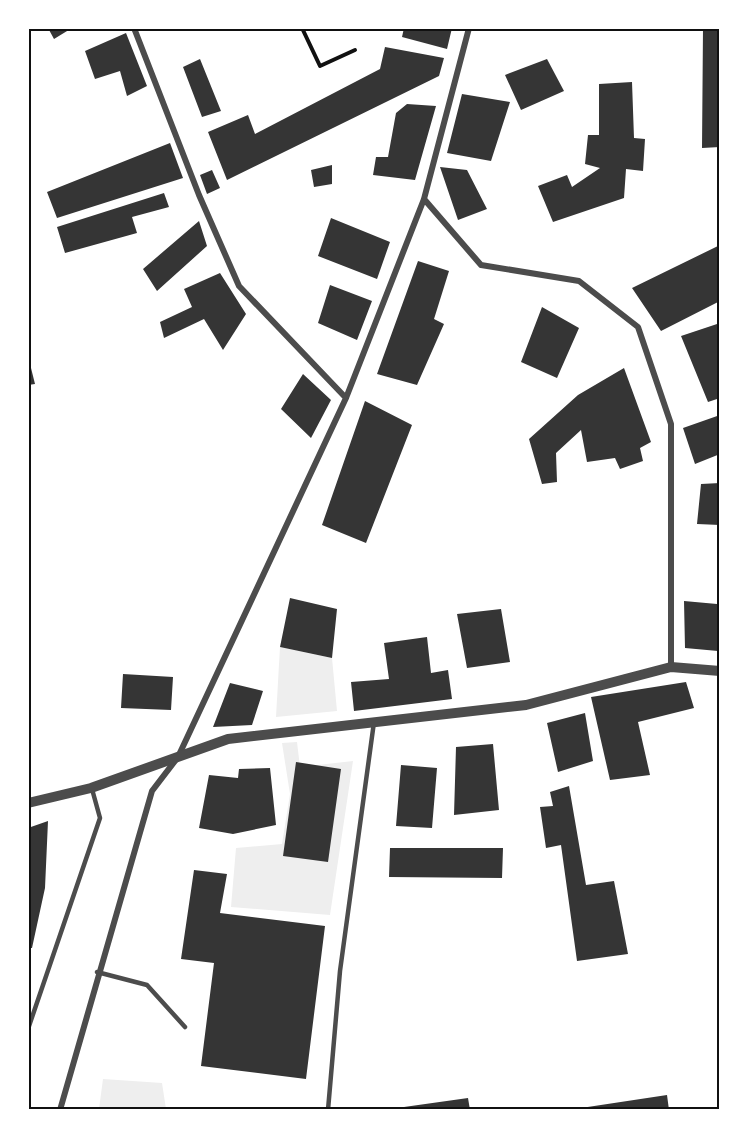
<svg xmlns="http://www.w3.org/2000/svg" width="748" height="1138" viewBox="0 0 748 1138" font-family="'Titillium Web',sans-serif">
	<rect width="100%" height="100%" fill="#fff"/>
	<!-- green -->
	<path fill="#eee" d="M280,647L332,658L337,711L276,717Z
		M297,742L300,767L353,761L330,915L231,907L236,848L282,844L290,794L282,743Z
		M103,1079L162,1083L166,1109H99Z"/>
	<!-- building -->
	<path fill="#353535" d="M48,28H72L54,39Z
		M404,28H452L447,49L402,37Z
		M703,28H720V147L702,148Z
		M126,33L147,86L127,96L120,71L95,79L85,51Z
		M385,47L444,58L439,76L227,180L208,132L248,115L255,134L380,69Z
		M200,59L221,111L202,117L183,67Z
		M547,59L564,91L521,110L505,75Z
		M632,82L634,138L645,139L643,171L626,169L624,198L553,222L538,186L567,175L572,187L600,168L585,164L588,135H599V84Z
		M462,94L510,102L491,161L447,153Z
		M407,104L436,106L415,180L373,175L376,157H388L396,113Z
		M170,143L183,178L57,218L47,192Z
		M332,165V184L314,187L311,170Z
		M440,167L467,170L487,209L458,220Z
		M212,170L220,188L207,194L200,175Z
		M164,193L169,207L132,217L137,233L65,253L57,227Z
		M331,218L390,242L377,279L318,256Z
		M199,221L207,246L157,291L143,269Z
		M720,245V301L661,331L632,288Z
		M418,261L449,271L434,319L444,324L417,385L377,374Z
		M220,273L246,314L223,350L204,319L164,338L160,322L192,307L184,289Z
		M330,285L372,301L357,340L318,323Z
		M542,307L579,328L557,378L521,362Z
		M720,323V398L708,402L681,336Z
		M28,356L35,384L28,385Z
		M624,368L651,442L640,448L643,461L620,469L615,458L587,462L581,430L556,453L557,482L542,484L529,439L578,395Z
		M303,374L331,400L311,438L281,409Z
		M365,401L412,425L366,543L322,525Z
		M720,415V454L695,464L683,428Z
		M720,483V525L697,524L701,484Z
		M290,598L337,609L332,658L280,647Z
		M684,601L717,604L718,651L685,648Z
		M501,609L510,662L467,668L457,614Z
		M427,637L431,673L448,670L452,699L354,711L351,682L389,679L384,643Z
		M123,674L173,677L171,710L121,708Z
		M686,682L694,708L638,722L650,775L610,780L591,697Z
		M230,683L263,691L252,725L213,727Z
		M585,713L593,761L558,772L547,723Z
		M493,744L499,810L454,815L456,747Z
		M296,762L341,769L328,862L283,856Z
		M401,765L437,768L432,828L396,826Z
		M270,768L276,825L233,834L199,828L209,775L238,778L239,769Z
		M569,786L586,885L614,881L628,954L577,961L561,845L546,848L540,807L553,806L550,792Z
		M48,821L45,888L32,948H28V828Z
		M390,848H503L502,878L389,877Z
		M194,870L227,874L220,913L325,926L306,1079L201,1066L214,963L181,959Z
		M667,1095L669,1110H581V1108Z
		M468,1098L470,1110H405L404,1107Z"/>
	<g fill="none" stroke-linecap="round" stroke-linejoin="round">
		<!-- path -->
		<path stroke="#111" stroke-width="4" d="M302,28L320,66L355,50"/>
		<!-- service -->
		<path stroke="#4c4c4c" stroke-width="4.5" d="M97,972L147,985L185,1027
			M28,1029L100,818L92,789
			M328,1110L340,971L374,722"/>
		<!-- minor -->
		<path stroke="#4c4c4c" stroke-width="6" d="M134,28L199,195L239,286L346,398
			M424,199L481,265L579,281L638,327L671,424V667
			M60,1110L152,791L178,757L346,398L424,199L469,28"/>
		<!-- tertiary -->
		<path stroke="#4c4c4c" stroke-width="10" d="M28,803L91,788L228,739L526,705L671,667L720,671"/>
	</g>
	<!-- border -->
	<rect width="748" height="1138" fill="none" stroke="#ffffff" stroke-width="60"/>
	<rect x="30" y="30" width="688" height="1078" fill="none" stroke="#111" stroke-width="2"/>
</svg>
